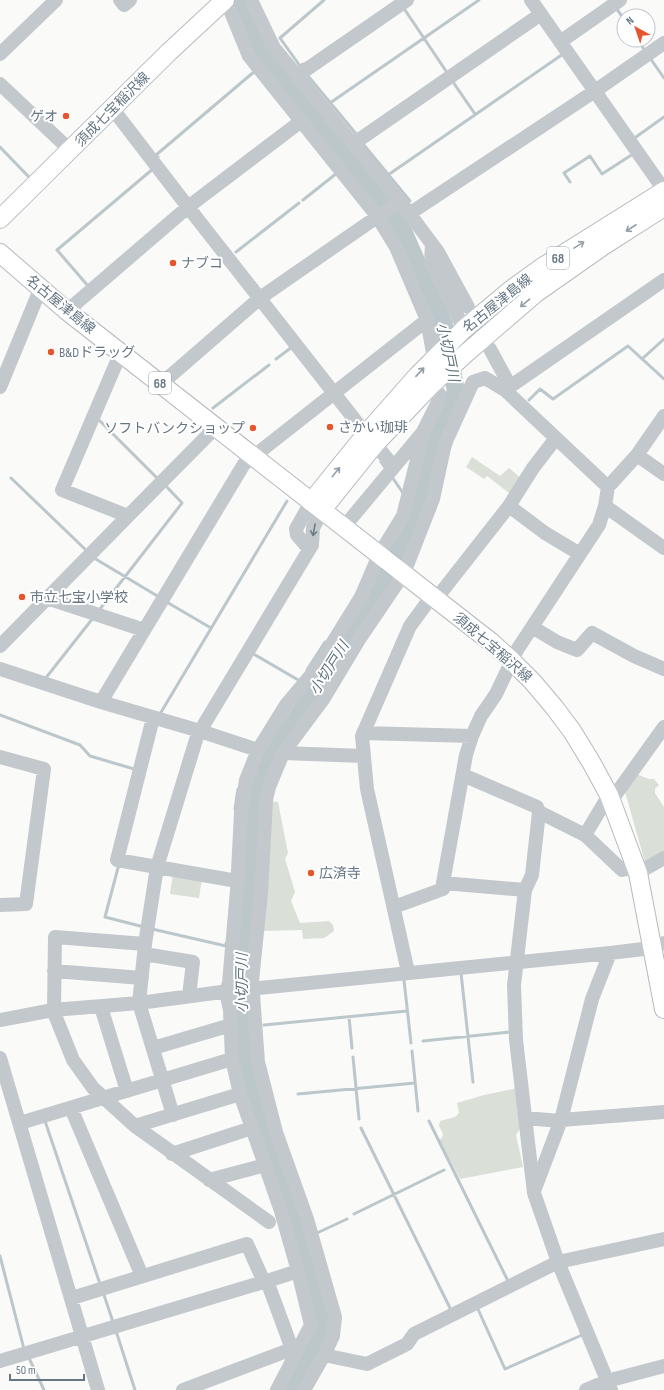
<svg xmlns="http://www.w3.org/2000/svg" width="664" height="1390" viewBox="0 0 664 1390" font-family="'Sofia Sans Condensed','Noto Sans JP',sans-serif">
	<rect width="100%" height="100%" fill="#fafaf8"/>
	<!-- green -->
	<path fill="#dadfd7" d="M472,457L500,476L509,468L523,480L513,496L487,476L484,479L466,467Z
		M634,773L649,779H654L659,785L655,789V793L664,807V856L646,866L624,788Z
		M268,801L278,802L288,853L285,859L295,892L291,901L300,923L329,921L333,925L334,931L324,938L303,939L302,930L260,931Z
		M173,873L202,878L199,898L170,894Z
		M517,1088L521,1127L516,1135L523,1167L460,1179L439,1140L442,1138L443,1134L439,1126L440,1121L455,1117L459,1113L457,1103L484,1095Z"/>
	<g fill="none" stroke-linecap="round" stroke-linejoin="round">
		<!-- stream -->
		<path stroke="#bbc7cb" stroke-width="3" d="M403,7L448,74
			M616,8L624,19
			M638,40L645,51L646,50
			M650,58L664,78
			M303,64L300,66L280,38L324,0
			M308,76L357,135
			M453,82L475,114
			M330,103L479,0
			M636,137L664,117
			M363,144L410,201
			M0,147L28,176
			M158,157L156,155L255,71
			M347,166L351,163
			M388,175L563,54
			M570,182L564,173L590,156L602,174L633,154
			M303,200L337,173
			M236,252L299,203
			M89,287L57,250L154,168
			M276,359L292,347
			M642,359L664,339
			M529,400L540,389L553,399L628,346L664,379
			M213,408L269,365
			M97,418L158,479
			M381,462L386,469
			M392,477L403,493
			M11,478L88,552
			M414,498L421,502
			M94,558L159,597
			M165,601L211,628
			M100,609L182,503L165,485
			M252,653L300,681
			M307,670L325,642
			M45,679L93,618
			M308,689L314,692
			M160,714L287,501
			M0,715L80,745L90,756L134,769
			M235,809L238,789
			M119,864L105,917L144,927
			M152,929L226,946V943
			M238,946H243
			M461,973L473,1082
			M404,980L411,1043
			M349,1017L352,1048
			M264,1025L407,1011
			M423,1041L510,1032
			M412,1051L418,1111
			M353,1057L359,1119
			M298,1094L415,1083
			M45,1121L100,1284
			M429,1121L508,1281
			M361,1128L450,1308
			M354,1214L444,1170
			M317,1233L347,1219
			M0,1256L24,1349
			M103,1292L113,1322
			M477,1307L505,1369L582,1335L581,1332
			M116,1331L135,1390
			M29,1358L44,1390"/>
		<!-- river -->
		<path stroke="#bbc7cb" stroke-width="18" d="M237,0L253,36L264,56L395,217L404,233L444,325L456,392L434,439L421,502L400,550L329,670L266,763L258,780L253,802L249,875L240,970V995L246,1064L253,1095L291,1209L324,1319L319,1339L291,1390"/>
		<defs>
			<path id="major" d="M0,219L169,52L225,0
				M0,253L67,311L491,642L512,661L532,681L554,707L572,731L591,762L609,795L638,873L664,1009
				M311,502L366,434L417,376L464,329L512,289L541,268L664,191
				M322,510L375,444L431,385L464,355L536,293L603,246L664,207"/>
		</defs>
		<!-- major casing -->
		<use href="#major" stroke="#b5babe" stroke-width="20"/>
		<!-- minor -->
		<path stroke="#c3c8cc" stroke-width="14" d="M120,0L124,5L130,0
			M226,0L249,56L377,216L396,247L427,320L434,358
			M251,0L274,48L400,201L432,244L431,263L464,329
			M531,0L664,190
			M560,42L620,0
			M0,54L56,0
			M297,76L407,0
			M0,84L70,150
			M112,108L188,207L366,434
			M353,144L541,14
			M409,214L595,91L664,43
			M432,244L438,252L468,307
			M67,311L188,207L300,122
			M490,349L510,386
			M121,352L62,490L128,516L216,427
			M161,384L260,298L400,201
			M0,387L37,297L43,291
			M505,390L664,280
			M375,444L394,467
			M637,455L664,474
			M509,506L545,533L580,554
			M605,506L664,548
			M344,527L423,432L439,400L440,395L431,385
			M309,549L297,535L296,529L311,502
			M47,598L144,630
			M436,599L509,506L533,468L556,438
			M532,627L557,642L577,650L592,633L634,656L664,669
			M0,646L128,516
			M0,669L101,702L200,731L258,750
			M101,702L244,464L427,320
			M153,718L117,860L237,881
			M200,731L312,545L313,528L322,510
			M363,733L472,736
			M283,753L364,756
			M0,757L44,769L26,904L0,905
			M463,775L537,807L539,812
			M609,795L585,835L539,812L532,875L525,890L514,985L516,1040L534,1193L558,1262L611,1390
			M611,801L664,727
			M585,835L622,870L635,867
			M638,873L664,858
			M525,890L443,883L466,755L472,736L481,716L496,694L517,650L599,525L605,506L608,487L637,455L664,416
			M394,907L443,889V883
			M144,954L193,962L189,996
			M54,971L142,978
			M408,972L367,789L362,736L410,626L432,596
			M101,1007L127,1091
			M53,1010L73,1060L93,1088L135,1126L269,1222
			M54,1010L55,937L145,944
			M0,1020L53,1010L139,1003L229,991L610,953L652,948L664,943
			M153,1048L231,1025
			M0,1058L98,1390
			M71,1108L142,1276
			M173,1115L139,1003L145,944L157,867L199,730
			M525,1118L560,1121
			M561,1120L664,1112
			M20,1123L232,1059
			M135,1126L240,1094
			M172,1154L252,1128
			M265,1165L281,1211L298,1271L267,1281
			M209,1180L265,1165L240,1094L232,1059L230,1010L226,992L229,983L237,890L241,813L246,780L258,750L286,705L317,668L361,597L379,555L403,516L421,444L423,432
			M534,1191L561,1120L592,999L610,953
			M72,1298L247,1244L264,1282
			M324,1355L367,1364L407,1344L414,1334L558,1262L664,1239
			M0,1361L267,1281L292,1349L183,1390
			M277,1390L311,1325L298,1271
			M304,1390L324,1355L333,1336L335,1317L307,1219L276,1132L258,1062L252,981L261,893L266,800L269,787L283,753L324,698L360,638L404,573L433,499L444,448L447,439L473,382L485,378L505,390L608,487
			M586,1390L607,1381L664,1366"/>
		<!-- major -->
		<use href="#major" stroke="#fff" stroke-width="18"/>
	</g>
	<!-- one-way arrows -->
	<defs><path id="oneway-shaft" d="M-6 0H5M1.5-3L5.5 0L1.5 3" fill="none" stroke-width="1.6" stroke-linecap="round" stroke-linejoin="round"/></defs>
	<g stroke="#939fa8">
		<use href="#oneway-shaft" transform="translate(631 228) rotate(147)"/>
		<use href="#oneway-shaft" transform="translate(579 245) rotate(-32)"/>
		<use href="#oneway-shaft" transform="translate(525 303) rotate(140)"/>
		<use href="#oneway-shaft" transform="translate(420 372) rotate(-47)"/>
		<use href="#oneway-shaft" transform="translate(336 472) rotate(-51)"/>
	</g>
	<use stroke="#6a7a87" href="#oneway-shaft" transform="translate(314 530) rotate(100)"/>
	<!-- markers -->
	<g fill="#e4572e" stroke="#fff" stroke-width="1.5">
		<circle cx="66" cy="116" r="4"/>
		<circle cx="173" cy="263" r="4"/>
		<circle cx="51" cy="352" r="4"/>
		<circle cx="330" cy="427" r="4"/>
		<circle cx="253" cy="428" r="4"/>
		<circle cx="22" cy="597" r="4"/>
		<circle cx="311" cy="873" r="4"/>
	</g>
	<g text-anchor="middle" stroke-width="4" stroke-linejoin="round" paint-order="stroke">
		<!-- shield labels -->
		<g fill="#fff" stroke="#939fa8" stroke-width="1">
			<rect x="547" y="247" width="22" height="22" rx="3"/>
			<rect x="149" y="372" width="22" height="22" rx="3"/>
		</g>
		<g font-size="13" font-weight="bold" fill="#657683">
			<text x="558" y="263">68</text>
			<text x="160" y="388">68</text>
		</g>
		<!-- street labels -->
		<g font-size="14" fill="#657683" stroke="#fff">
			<text transform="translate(112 109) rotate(-45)" y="5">須成七宝稲沢線</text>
			<text transform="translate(497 303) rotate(-39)" y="5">名古屋津島線</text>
			<text transform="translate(61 304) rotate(39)" y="5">名古屋津島線</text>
			<text transform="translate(493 647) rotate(41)" y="5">須成七宝稲沢線</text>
		</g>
		<!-- poi labels -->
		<g font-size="14" fill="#657683" stroke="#fff" text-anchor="start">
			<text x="58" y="121" text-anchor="end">ゲオ</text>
			<text x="181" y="268">ナブコ</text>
			<text x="59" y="357">B&amp;Dドラッグ</text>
			<text x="338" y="432">さかい珈琲</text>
			<text x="245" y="433" text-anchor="end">ソフトバンクショップ</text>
			<text x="30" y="602">市立七宝小学校</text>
			<text x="319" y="878">広済寺</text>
		</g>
		<!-- water labels -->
		<g font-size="15" font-style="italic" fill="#60757c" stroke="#fff">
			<text transform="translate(448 352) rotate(78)" y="5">小切戸川</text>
			<text transform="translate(329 668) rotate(-58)" y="5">小切戸川</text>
			<text transform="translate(242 983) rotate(-90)" y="5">小切戸川</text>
		</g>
	</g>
	<!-- north arrow -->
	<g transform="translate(636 28) rotate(320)"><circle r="19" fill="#ffffff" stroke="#c1c8cd"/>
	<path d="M0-3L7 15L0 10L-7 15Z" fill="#e4572e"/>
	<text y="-6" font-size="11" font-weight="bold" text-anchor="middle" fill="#657683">N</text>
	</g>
	<!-- scale -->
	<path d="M10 1374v6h74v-6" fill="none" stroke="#657683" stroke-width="2"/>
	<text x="16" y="1374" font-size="12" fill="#657683" stroke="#ffffff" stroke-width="3" paint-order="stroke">50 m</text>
</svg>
